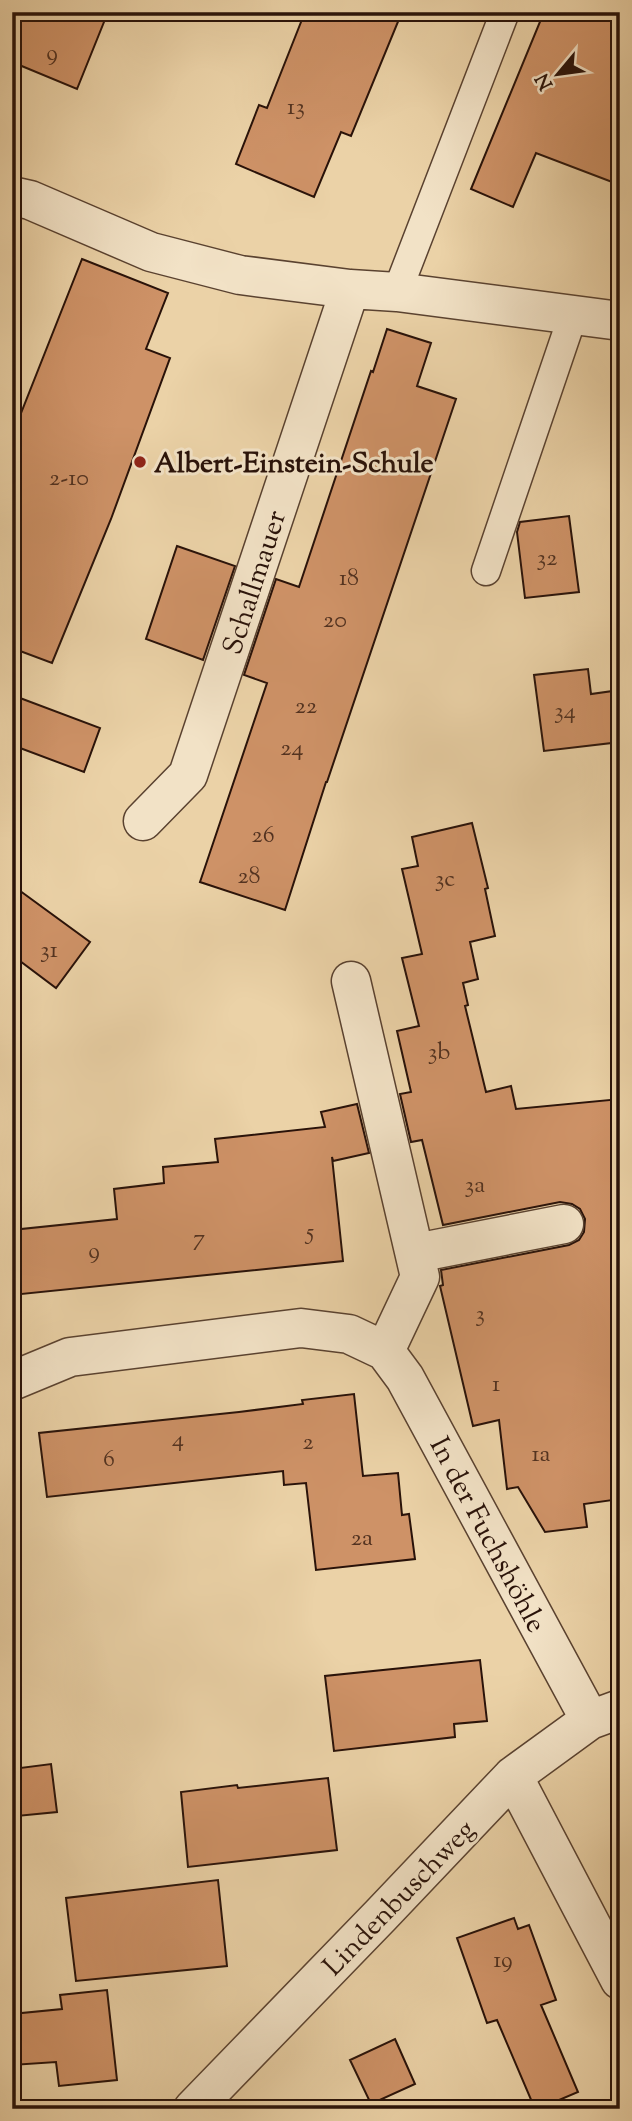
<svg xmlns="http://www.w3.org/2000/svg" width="632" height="2121" viewBox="0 0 632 2121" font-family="'Sorts Mill Goudy',serif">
	<rect width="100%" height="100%" fill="#ebd2a7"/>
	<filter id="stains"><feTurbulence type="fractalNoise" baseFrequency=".00286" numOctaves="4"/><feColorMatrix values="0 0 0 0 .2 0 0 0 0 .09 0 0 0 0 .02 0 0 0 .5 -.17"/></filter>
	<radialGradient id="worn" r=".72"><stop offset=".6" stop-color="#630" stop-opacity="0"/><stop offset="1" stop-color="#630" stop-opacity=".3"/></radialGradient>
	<!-- building -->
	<path fill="#ce9267" stroke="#291209" stroke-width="2" d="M24,12H108L77,89L12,62V41Z
		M305,12H402L351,136L341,132L314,197L236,164L259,105L267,108Z
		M544,12H620V185L536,153L513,207L471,189Z
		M82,259L168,293L146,349L170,358L111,519L52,663L12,648V436Z
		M387,329L431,343L417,386L456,399L327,782H326L285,910L200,882L267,683L244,675L276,579L299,587L371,371L373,372Z
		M569,516L579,592L525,598L517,532L520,522Z
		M177,546L235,566L203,660L146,639Z
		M588,669L591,694L620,690V742L544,751L534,675Z
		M12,695L100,728L84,772L12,745Z
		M472,823L488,888L485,889L495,936L470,942L478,979L463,983L468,1005L465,1006L486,1092L511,1086L516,1109L620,1099V1499L584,1504L587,1527L545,1532L518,1487L507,1489L499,1420L473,1426L440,1286L443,1285L441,1270L569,1245L579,1240L584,1232L585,1219L580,1209L572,1204L560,1202L443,1225L422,1140L411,1142L400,1094L411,1092L397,1031L419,1026L402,958L422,954L402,869L418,866L412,837Z
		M12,885L90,942L56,988L12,955Z
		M357,1104L369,1153L333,1161L332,1157L343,1261L12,1295V1230L117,1219L114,1189L164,1183L163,1167L218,1162L215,1139L325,1127L321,1112Z
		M354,1394L363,1476L398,1473L402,1515L409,1514L415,1559L316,1570L306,1483L284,1485L283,1471L47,1497L39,1433L239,1412L303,1404L302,1400Z
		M480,1660L487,1721L454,1724L455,1737L334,1751L325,1676Z
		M51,1764L57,1812L17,1816L12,1769Z
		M328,1778L337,1850L188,1867L181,1792L237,1785L238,1788Z
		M218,1880L227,1966L76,1981L66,1898Z
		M514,1918L518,1929L529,1925L556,2000L541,2005L578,2092L538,2109H535L497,2020L487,2023L457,1938Z
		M107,1990L117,2080L59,2086L56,2062L12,2065V2014L62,2009L60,1995Z
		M395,2039L415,2084L371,2104L350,2060Z"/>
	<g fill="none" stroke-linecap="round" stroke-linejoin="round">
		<defs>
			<path id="service" d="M397,292L505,12
				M486,571L573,315"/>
			<path id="minor" d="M12,196L30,200L151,252L240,275L350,289L397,292L620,321
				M143,821L188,775L350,289
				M351,981L420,1277L385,1351
				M416,1253L564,1224
				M12,1381L70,1357L301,1328L349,1334L385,1351L405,1378L590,1720
				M513,1776L620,1980
				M193,2109L381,1915L513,1776L590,1720L620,1709"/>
		</defs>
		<!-- service casing -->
		<use href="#service" stroke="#5a4230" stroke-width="31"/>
		<!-- minor casing -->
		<use href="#minor" stroke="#5a4230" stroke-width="41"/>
		<!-- service -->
		<use href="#service" stroke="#f2e2c6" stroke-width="28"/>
		<!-- minor -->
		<use href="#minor" stroke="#f2e2c6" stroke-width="38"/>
	</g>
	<!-- markers -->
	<circle fill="#8f2418" stroke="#f2e2c6" stroke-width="2.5" cx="140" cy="462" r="7"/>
	<g text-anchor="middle" stroke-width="6" stroke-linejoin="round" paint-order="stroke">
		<!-- number labels -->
		<g font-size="24" fill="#523220">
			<text x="52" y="60">9</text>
			<text x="296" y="114">13</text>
			<text x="69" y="485">2-10</text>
			<text x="547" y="565">32</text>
			<text x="349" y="585">18</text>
			<text x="335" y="627">20</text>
			<text x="306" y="713">22</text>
			<text x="565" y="718">34</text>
			<text x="292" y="755">24</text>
			<text x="263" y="842">26</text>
			<text x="249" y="883">28</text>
			<text x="445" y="886">3c</text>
			<text x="49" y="957">31</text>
			<text x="439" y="1059">3b</text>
			<text x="475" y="1192">3a</text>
			<text x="310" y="1239">5</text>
			<text x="199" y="1245">7</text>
			<text x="94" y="1258">9</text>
			<text x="480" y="1321">3</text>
			<text x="496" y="1391">1</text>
			<text x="178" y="1446">4</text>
			<text x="308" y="1449">2</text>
			<text x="541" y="1461">1a</text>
			<text x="109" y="1466">6</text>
			<text x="362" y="1545">2a</text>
			<text x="503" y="1967">19</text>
		</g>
		<!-- poi labels -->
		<g font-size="28" font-weight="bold" fill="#291209" stroke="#f2e2c6" text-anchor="start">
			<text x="154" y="472">Albert-Einstein-Schule</text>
		</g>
		<!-- street labels -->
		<g font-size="28" fill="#291209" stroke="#f2e2c6">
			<text transform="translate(253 582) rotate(-72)" y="10">Schallmauer</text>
			<text transform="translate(489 1534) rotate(62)" y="10">In der Fuchshöhle</text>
			<text transform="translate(398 1897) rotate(-46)" y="10">Lindenbuschweg</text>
		</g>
	</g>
	<!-- margin -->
	<rect width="632" height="2121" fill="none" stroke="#ebd2a7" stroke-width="42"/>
	<rect x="14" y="14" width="604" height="2093" fill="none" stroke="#291209" stroke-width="3.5"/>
	<rect x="21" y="21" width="590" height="2079" fill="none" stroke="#291209" stroke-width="2"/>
	<!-- north arrow -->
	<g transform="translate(558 74) rotate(241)" stroke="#f2e2c6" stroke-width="5" paint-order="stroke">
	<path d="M0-5L12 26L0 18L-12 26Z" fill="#291209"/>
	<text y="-10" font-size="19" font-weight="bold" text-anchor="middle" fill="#291209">N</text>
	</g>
	<rect width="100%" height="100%" filter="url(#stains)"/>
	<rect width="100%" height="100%" fill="url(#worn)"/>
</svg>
